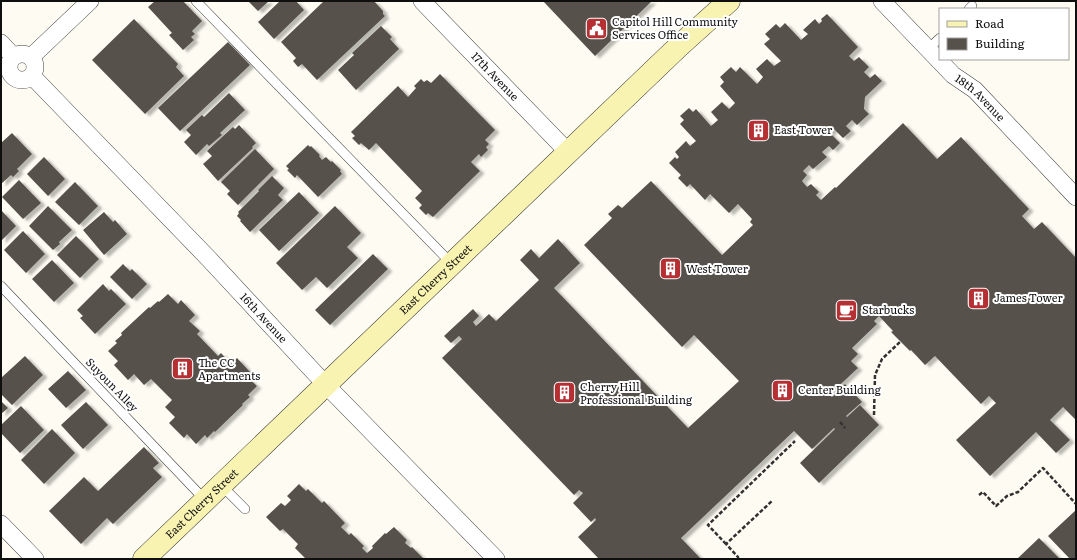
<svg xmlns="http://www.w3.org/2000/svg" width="1077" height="560" viewBox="0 0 1077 560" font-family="Literata,serif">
	<defs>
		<filter id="shadow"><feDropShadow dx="4.5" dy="2.5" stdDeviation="1" flood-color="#0004"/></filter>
	</defs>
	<rect width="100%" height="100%" fill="#fefcf2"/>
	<!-- building -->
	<path fill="#57514c" filter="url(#shadow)" d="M155,1H183L202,21L192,31L195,34L191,37L194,40L183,50L169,35L172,33L148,7Z
		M248,1H269L258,11Z
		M280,1H296L304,10L274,39L258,22Z
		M324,1H374L383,11V14L385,16L317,80L302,64L298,67L293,61L296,58L281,42Z
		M543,1H652L595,56Z
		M827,14L858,47L849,56L854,61L859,57L869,67L864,72L870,78L875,74L882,81L865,97L864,109L869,114L857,125L852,120L846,126L851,131L843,138L834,129L830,133L840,143L833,150L829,146L822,152L827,157L813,169L809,165L803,171L807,175L802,181L807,187L811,184L819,192L816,195L821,200L835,187L836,188L903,123L937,159L961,137L1029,209L1022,216L1034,229L1042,222L1076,258V420L1063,407L1050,420L1070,440L1056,453L1036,432L990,476L956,440L996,403L989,396L981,404L935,356L925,365L911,350L910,351L891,332L893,331L879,316L874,321L877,324L852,348L858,354L851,361L858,368L829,395L832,397L845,384L862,402L846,416L847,417L860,405L879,425L819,483L800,463L835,429L834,428L812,449L794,431L681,538L701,559H599L578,537L596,520L595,518L591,522L573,503L583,493L579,490L574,495L442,358L462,339L459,336L451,343L444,336L473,309L479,316L473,322L476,326L489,314L496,321L539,280L520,260L531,249L539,258L558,239L580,263L554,288L688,428L739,381L694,335L682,347L584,245L612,218L608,214L618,205L622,208L651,181L722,255L753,225L750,222L752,219L738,204L729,213L710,194L705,200L690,184L687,187L678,178L681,175L669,163L675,157L677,159L679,157L675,152L686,141L690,146L696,141L680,124L684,120L680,116L689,108L693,112L696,109L711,126L718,120L711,112L722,102L729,109L735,103L720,86L724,82L720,77L731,67L736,72L740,67L757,84L763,77L756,69L767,59L774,66L781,61L764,44L770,39L765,34L776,24L780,28L785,23L801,40L808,34L803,30L815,19L819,24L822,21L821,19Z
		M134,19L178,64L176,67L184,76L145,114L92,60Z
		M381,26L392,37L390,39L399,49L356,90L338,70L354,55L352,53Z
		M228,42L250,65L180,131L158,108Z
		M440,74L495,130L485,140L489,144L486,147L488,150L481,157L479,154L471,162L480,171L433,217L428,213L426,215L419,208L422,205L415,198L422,191L376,143L369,150L361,143L359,145L352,138L355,136L351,132L398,86L408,97L416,88L414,86L421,79L424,82L427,80L431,83Z
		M229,93L245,110L220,133L222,135L209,146L207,144L196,155L184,142L191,135L186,130L202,115L204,117Z
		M239,125L256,143L252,147L253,148L218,181L203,164L212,156L207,151L233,127L235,129Z
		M12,133L32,154L17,169L19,171L13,177L11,175L1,184V143Z
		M308,145L310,147L311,146L320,155L319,156L322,160L326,157L331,162L332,161L341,170L340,171L342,174L318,197L297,175L295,178L287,170L289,169L286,166Z
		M255,149L274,169L238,205L227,194L230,191L221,182Z
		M44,157L65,179L48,196L27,174Z
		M272,176L284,188L278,195L283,200L250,232L240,221L241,220L237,216L239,213L238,212L259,191L258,190Z
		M19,180L41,203L23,219L2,197Z
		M75,182L98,206L79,225L55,202Z
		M299,192L319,213L279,251L259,230Z
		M48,206L72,230L59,242L60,244L53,250L29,226Z
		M335,206L361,233L347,247L358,258L327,288L316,277L302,290L276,263Z
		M1,210L16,226L1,241Z
		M104,212L113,222L115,220L127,234L104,255L83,230Z
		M23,231L45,254L26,273L4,250Z
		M76,236L99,259L80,278L57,255Z
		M373,254L388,269L330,325L315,310Z
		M52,260L74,283L54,302L32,279Z
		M123,264L130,271L132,269L147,284L132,299L110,277Z
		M103,284L109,291L111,289L126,304L95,334L80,318L83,316L77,310Z
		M168,294L178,304L181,300L195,315L189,321L200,331L197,334L218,356L221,353L231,364L237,358L251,373L247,377L257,386L248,395L250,397L242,404L243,405L215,432L214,431L207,438L205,435L196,444L187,434L184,438L169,423L175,417L165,407L172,400L151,379L144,385L134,374L128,380L114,365L118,361L108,351L117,343L115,341L122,335L121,333L149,307L150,308L158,301L159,302Z
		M25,356L43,375L12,405L1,394V378Z
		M68,371L86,390L66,408L48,389Z
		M1,401L8,408L1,414Z
		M86,402L108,425L83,449L61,425Z
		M21,406L44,430L20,453L1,433V425Z
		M52,429L75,453L44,484L21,460Z
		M144,447L159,463L153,468L162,477L113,524L107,518L81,544L49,511L84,477L98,491Z
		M299,484L306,491L308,489L322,503L324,501L345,523L341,527L349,535L351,533L364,546L362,548L367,553L373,548L372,546L385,533L386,534L394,527L407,540L405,543L411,548L412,547L424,559H306L295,548L298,544L283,529L280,531L266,517L281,503L285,506L291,500L287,496Z
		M1076,510V559H1070L1048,536Z
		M1039,538L1060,559H1017Z"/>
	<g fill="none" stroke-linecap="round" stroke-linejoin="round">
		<defs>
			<path id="service" d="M196,1L452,264
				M969,9L972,6
				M928,49L940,38
				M1,286L205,500
				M221,485L245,509"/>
			<g id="minor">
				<path id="s1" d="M422,1L568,152"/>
				<path id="s2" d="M882,1L953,75L975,90L1076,197"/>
				<path d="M1,43L13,56"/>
				<circle cx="22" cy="67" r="13"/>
				<path d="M31,57L90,1"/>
				<path id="s3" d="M32,76L209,259L326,385L496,559"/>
				<path d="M1,524L35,559"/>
			</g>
			<g id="secondary">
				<path id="s4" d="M144,559L679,46L729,1"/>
			</g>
		</defs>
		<!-- service casing -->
		<use href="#service" stroke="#424242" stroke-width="10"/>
		<!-- minor casing -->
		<use href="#minor" stroke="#424242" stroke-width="18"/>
		<!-- secondary casing -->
		<use href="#secondary" stroke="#313131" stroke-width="23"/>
		<!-- path -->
		<path stroke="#313131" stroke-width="2.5" stroke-dasharray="4 2" stroke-linecap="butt" d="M874,415L875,375L882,359L900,342
			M840,422L845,428
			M979,495L983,492L996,506L1007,496L1018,492L1043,468L1076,504
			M726,544L708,525L795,441
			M738,559V557L726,544L772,501"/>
		<!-- service -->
		<use href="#service" stroke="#fff" stroke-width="9"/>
		<!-- minor -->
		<use href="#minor" stroke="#fff" stroke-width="17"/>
		<!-- secondary -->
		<use href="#secondary" stroke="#f9f3b2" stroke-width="22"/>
	</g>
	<!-- icons -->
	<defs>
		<symbol id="civic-square" viewBox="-11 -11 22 22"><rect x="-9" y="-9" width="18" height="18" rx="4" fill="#b63033" stroke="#fff"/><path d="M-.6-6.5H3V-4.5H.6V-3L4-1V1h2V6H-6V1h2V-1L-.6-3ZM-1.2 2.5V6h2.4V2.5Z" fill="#fff"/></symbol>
		<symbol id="building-square" viewBox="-11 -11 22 22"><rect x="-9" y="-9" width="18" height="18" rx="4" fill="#b63033" stroke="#fff"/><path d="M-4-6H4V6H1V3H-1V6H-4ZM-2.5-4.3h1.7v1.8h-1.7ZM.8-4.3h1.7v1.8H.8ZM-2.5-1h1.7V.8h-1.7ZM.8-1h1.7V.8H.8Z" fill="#fff"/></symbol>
		<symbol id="cafe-square" viewBox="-11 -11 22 22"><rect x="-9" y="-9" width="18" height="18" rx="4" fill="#b63033" stroke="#fff"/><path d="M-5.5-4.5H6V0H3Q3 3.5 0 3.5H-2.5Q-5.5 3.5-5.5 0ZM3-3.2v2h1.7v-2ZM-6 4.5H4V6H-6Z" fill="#fff"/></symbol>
	</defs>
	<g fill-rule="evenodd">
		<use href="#civic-square" x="584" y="16" width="25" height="25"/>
		<use href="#building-square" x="746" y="118" width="25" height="25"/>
		<use href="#building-square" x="658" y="256" width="25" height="25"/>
		<use href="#building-square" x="966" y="286" width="25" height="25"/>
		<use href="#cafe-square" x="834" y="298" width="25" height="25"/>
		<use href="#building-square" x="170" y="356" width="25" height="25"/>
		<use href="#building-square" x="770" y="378" width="25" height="25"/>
		<use href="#building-square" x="552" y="380" width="25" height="25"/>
	</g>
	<g text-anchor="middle" stroke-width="4" stroke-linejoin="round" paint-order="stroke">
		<!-- poi labels -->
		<g font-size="11" fill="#0f0f0f" stroke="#fff" text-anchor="start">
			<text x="612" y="26">Capitol Hill Community<tspan x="612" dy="13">Services Office</tspan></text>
			<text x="774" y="134">East Tower</text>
			<text x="686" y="273">West Tower</text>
			<text x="994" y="302">James Tower</text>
			<text x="862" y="314">Starbucks</text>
			<text x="198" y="367">The CC<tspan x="198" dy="13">Apartments</tspan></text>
			<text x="580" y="391">Cherry Hill<tspan x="580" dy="13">Professional Building</tspan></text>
			<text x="798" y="394">Center Building</text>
		</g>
		<!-- street labels -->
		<g font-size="11" fill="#0f0f0f" stroke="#fff">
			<text dy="4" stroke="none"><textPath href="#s1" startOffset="105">17th Avenue</textPath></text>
			<text dy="4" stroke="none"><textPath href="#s2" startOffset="138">18th Avenue</textPath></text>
			<text dy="4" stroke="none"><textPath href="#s4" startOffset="404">East Cherry Street</textPath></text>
			<text dy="4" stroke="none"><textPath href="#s3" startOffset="335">16th Avenue</textPath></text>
			<text transform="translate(112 385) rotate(46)" y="4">Suyoun Alley</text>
			<text dy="4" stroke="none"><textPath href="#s4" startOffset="80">East Cherry Street</textPath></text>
		</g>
	</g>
	<!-- border -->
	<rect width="1077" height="560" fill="none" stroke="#0f0f0f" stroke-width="4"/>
	<!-- legend -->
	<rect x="939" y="8" width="130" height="52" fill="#ffffff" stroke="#9f9f9f"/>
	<rect x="947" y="21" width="20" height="6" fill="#f9f3b2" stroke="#9f9f9f"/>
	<text x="975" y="28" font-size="12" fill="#0f0f0f">Road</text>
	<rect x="947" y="38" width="20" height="12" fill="#57514c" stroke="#9f9f9f"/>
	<text x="975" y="48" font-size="12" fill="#0f0f0f">Building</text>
</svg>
